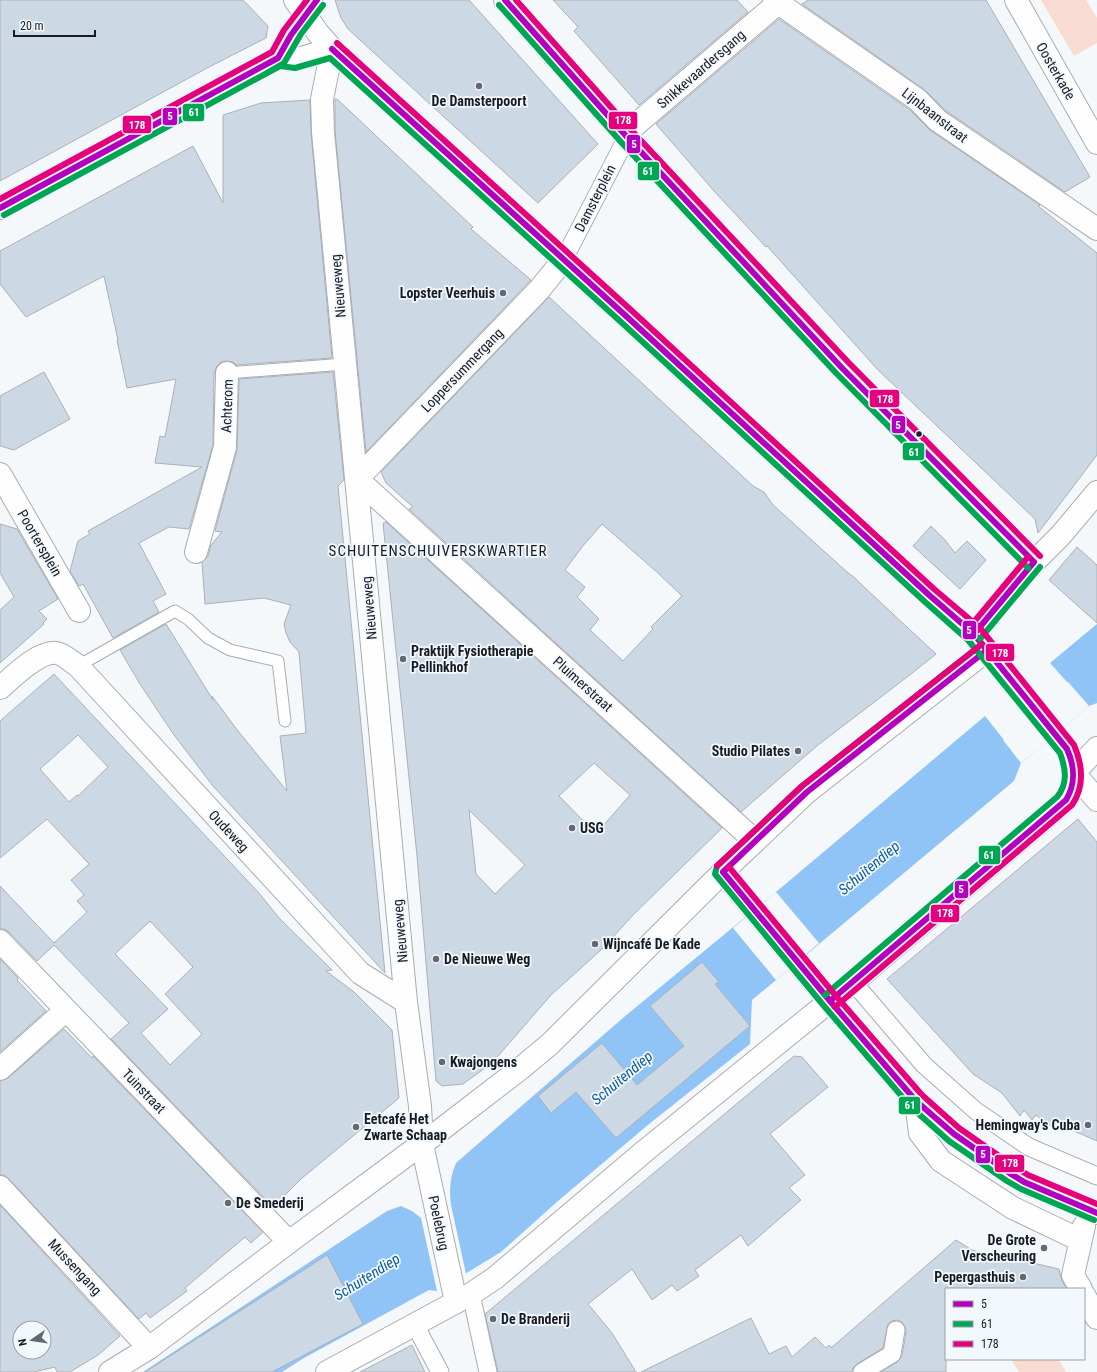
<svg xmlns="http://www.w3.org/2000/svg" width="1097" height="1372" viewBox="0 0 1097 1372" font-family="'Roboto Condensed',sans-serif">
	<rect width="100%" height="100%" fill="#f5f8fb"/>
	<!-- green -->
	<path fill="#f8dbd1" d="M1041,0H1086L1097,18V43L1074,56Z
		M1011,1359H1058L1066,1372H1019Z"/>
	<!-- water -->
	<path fill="#90c4f6" d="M1097,624V703L1089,706L1056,735L1021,763L1014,781L752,1000L750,1044L649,1124L558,1201L501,1252L437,1291L429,1290L304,1358L282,1372H143L387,1211L401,1206L412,1211L421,1218L451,1205C449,1190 450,1177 456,1163L624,1017L776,892L985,716L1004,740L1068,683L1050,663Z"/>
	<!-- pier -->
	<path fill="#f5f8fb" d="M1068,682L1089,706L1056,735L1021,763L1003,740Z
		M776,892L819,943L776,980L733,928Z
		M451,1205L466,1274L461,1279L444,1290L437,1291L421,1218Z"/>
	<!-- building -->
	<path fill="#ccd9e5" stroke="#acb0b4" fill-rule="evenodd" d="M0,0H243L268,26L266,38L209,67L0,181Z
		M335,0H469L598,144L538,203L348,29L341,18Z
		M553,0H737L748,12L639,105L574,31L578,27Z
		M808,0H986L1090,177L1065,192L945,110L925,90L802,4Z
		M779,19L910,110L930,130L1040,205L1038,206L1097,253V455L1038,533L1035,519L878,370L767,246L766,247L714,191L656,124Z
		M335,99H337L473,227L471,229L531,280L366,452L335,131Z
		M310,100L311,133L332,358L236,365L233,362L227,361L221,362L217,366L214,373L213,445L189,529L169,527L139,543L166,594L153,601L159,612L113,638L83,584L79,586L70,571L78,541L90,534L88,531L202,467L155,463L160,436L165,437L176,379L127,388L117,340H118L104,276L26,317L0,284V251L193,146L223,203V115L261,103Z
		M549,297L753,486L764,492L773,505L847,572L855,578L864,587L936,654L911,674L818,745L741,812L409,509L413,507L386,483L381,472ZM602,524L658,573L682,596L651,627L653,629L623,661L590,630L599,619L577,597L585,587L565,570L582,547Z
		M44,372L70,419L14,450L0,446V396Z
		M333,372L344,480L338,486L385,973L213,786L174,735L140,684L120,650L166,624L213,700L212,696L238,731L287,791L280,736L306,733L299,652L290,642L286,633L284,624L291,605L264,598L205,604L202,562L208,556L211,545L222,532L215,531L237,450L239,379Z
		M386,522L722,828L634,914L601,950L551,995L492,1063L463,1084L442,1086L436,1081L417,856L383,523ZM594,763L630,795L596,834L559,796ZM469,810L525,865L495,894L476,874Z
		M0,524L17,529L58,599L39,611L47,619L43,623L44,624L0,663V610L14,597L0,573Z
		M931,526L945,540L955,553L967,541L986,560L960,589L913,546Z
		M1077,547L1097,565V623L1049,580Z
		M54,674L258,892L280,919L332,970L326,971L354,992L392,1030L399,1098L301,1179L273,1207L111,1039L129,1023L54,945L37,961L9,932L4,929H0V886L54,943L87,912L77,901L84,895L71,880L89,864L47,819L0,858V721ZM78,735L108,767L78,796L77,795L69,802L40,769ZM150,921L193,967L165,994L202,1034L170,1065L141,1033L168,1009L115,954Z
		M1078,819L1097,842V1141L1060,1125L1056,1130L1036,1115L1032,1120L1024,1110L1020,1116L1002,1093L973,1074L887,979Z
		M0,959L18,978L17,980L46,1011L0,1052Z
		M702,962L719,982L715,984L750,1026L616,1138L576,1092L551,1113L538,1096L602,1043L637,1085L684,1046L650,1006Z
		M64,1029L92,1058L93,1056L263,1232L251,1243L245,1237L185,1288L187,1291L150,1318L146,1313L139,1319L9,1179L4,1175H0V1081L8,1078Z
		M794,1056L802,1057L828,1087L770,1134L805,1175L789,1188L801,1200L748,1246L741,1235L695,1270L699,1276L677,1291L672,1285L652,1300L632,1269L588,1304L612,1333L636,1372H498L485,1314Z
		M0,1205L120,1336L98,1355L70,1372H57L55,1367L34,1372H0ZM20,1328H44V1352H20Z
		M956,1240L972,1250L997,1258L998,1255L1059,1269L1062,1281L1067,1289H946V1372H881L897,1362L902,1356L906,1332L905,1327L902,1322L897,1320L892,1321L888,1324L883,1348L857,1364L853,1368L852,1372H641L751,1318L769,1354L786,1346L792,1357L815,1337L826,1348L829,1345L831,1348Z
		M327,1255L363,1324L272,1372H145Z
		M412,1345L425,1372H360Z"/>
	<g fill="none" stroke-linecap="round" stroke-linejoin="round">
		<defs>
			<path id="service" d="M306,15L317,0
				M227,373L344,364
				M78,666L175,611L188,619L208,638L230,650L278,661L285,721"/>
			<path id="pedestrian" d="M564,259L627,137
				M853,982L924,1065L976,1111L1029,1147L1097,1176
				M471,1294L488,1372
				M415,1325L440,1372
				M862,1372L892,1354L896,1330"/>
			<path id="minor" d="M774,0L918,100L937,120L1097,229
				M1016,0L1097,143
				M332,49L322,99L323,132L406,1002L420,1106L422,1144L456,1302
				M627,137L633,127L778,3
				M564,259L539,290L357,479L755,841
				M0,474L79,611
				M196,552L225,447L227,373
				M1034,562L1061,535L1097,492
				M0,688C13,677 39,650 57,653C63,654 72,662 78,666L360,973L406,1002
				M1097,748L1074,773L1097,800
				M723,872L830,1001L916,1101L954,1134L1011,1174L1024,1182L1097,1213
				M0,941L289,1242
				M0,1069L66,1010
				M916,1101L920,1133L941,1161L1013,1208L1080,1240
				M0,1187L149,1348
				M1081,1289L1073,1275L1084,1226
				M1084,1295L1097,1318"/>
			<path id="tertiary" d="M295,0L318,33L332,49L626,316L929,595L974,634L1067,749C1075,766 1078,788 1063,803L862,975L646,1150L495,1278L471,1294L327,1372
				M505,0L627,137L842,368L1034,562L974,634
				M278,58C285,42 294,29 306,15
				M0,208L278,58L294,60L332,49
				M110,1372L149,1348L289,1242L442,1129L520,1069L550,1044L734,861L807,792L987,650"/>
		</defs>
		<!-- service casing -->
		<use href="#service" stroke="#a9acb0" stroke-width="13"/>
		<!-- pedestrian casing -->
		<use href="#pedestrian" stroke="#a9acb0" stroke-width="19"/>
		<!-- minor casing -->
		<use href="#minor" stroke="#a9acb0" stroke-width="24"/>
		<!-- tertiary casing -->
		<use href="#tertiary" stroke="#a9acb0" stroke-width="24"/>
		<!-- service -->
		<use href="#service" stroke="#fefefe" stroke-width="11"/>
		<!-- pedestrian -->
		<use href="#pedestrian" stroke="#fefefe" stroke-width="17"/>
		<!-- minor -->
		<use href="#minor" stroke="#fefefe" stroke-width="22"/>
		<!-- tertiary -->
		<use href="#tertiary" stroke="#fefefe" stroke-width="22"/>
		<defs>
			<path id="bus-1" d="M505,0L627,137L842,368L1034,562
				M332,49L626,316L929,595L974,634L1067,749C1075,767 1076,783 1066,800L830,1001
				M0,208L278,58L291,35L317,0
				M974,634L1034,562
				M723,872L830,1001L916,1101L954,1134L1011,1174L1024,1182L1097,1213
				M723,872L807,792L987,650"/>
			<path id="bus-2" d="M499,5L621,142L836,373L1028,568
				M258,78L284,63L301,34L323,5
				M4,215L280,66L295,68L330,58L621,322L924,601L968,640L1060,753C1066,769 1068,784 1057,797L825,995
				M980,639L1040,567
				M982,644L802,786L717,866L715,874L824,1006L911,1107L949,1141L1007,1181L1021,1189L1094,1220"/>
			<path id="bus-3" d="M516,0L633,132L848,362L1040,556
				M337,43L631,310L934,589L980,628L1074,745C1083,766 1085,786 1072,805L835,1007
				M0,199L272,52L284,30L307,0
				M968,629L1028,557
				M717,866L802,786L982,644
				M729,867L836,996L922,1095L959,1128L1015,1167L1028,1175L1097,1204"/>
		</defs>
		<!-- bus-1 casing -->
		<use href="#bus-1" stroke="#f2f8fe" stroke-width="9"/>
		<!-- bus-2 casing -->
		<use href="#bus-2" stroke="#f2f8fe" stroke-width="9"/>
		<!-- bus-3 casing -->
		<use href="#bus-3" stroke="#f2f8fe" stroke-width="9"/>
		<!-- bus-1 -->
		<use href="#bus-1" stroke="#b400be" stroke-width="6"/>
		<!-- bus-2 -->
		<use href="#bus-2" stroke="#00a651" stroke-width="6"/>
		<!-- bus-3 -->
		<use href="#bus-3" stroke="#e5007d" stroke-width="6"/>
	</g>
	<!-- markers -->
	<g fill="#65696d" stroke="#f2f8fe" stroke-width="1.5">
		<circle cx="479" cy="86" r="4"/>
		<circle cx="503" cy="293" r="4"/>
		<circle cx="403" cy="659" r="4"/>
		<circle cx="798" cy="751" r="4"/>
		<circle cx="572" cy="828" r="4"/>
		<circle cx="595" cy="944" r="4"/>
		<circle cx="436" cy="959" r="4"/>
		<circle cx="442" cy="1062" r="4"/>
		<circle cx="1088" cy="1125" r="4"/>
		<circle cx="356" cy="1127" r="4"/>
		<circle cx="228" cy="1203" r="4"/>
		<circle cx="1044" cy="1248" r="4"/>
		<circle cx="1023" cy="1277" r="4"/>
		<circle cx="493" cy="1319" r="4"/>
	</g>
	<circle fill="#171c21" stroke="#f2f8fe" stroke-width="1.5" cx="919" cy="434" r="3.5"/>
	<g text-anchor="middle" stroke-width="3.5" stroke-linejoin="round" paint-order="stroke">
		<!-- street labels -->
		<g font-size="14" fill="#171c21" stroke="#f2f8fe">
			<text transform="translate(701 69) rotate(-41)" y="5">Snikkevaardersgang</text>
			<text transform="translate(1056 71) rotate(60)" y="5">Oosterkade</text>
			<text transform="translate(935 115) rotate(38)" y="5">Lijnbaanstraat</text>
			<text transform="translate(595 198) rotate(-63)" y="5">Damsterplein</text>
			<text transform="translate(338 286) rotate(-95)" y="5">Nieuweweg</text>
			<text transform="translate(462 370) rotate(-46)" y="5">Loppersummergang</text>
			<text transform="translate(227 406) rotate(-88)" y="5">Achterom</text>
			<text transform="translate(40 543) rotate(60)" y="5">Poortersplein</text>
			<text transform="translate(369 608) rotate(-95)" y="5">Nieuweweg</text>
			<text transform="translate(583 684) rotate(42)" y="5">Pluimerstraat</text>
			<text transform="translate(229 831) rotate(47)" y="5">Oudeweg</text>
			<text transform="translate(400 931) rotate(-95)" y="5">Nieuweweg</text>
			<text transform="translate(144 1091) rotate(46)" y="5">Tuinstraat</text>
			<text transform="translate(439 1223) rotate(78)" y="5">Poelebrug</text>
			<text transform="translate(75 1267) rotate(47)" y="5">Mussengang</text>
		</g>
		<!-- poi labels -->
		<g font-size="14" font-weight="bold" fill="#171c21" stroke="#f2f8fe" text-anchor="start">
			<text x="479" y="106" text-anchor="middle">De Damsterpoort</text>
			<text x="495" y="298" text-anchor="end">Lopster Veerhuis</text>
			<text x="411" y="656">Praktijk Fysiotherapie<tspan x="411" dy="16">Pellinkhof</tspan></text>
			<text x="790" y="756" text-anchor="end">Studio Pilates</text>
			<text x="580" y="833">USG</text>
			<text x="603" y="949">Wijncafé De Kade</text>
			<text x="444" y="964">De Nieuwe Weg</text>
			<text x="450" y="1067">Kwajongens</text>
			<text x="364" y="1124">Eetcafé Het<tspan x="364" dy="16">Zwarte Schaap</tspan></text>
			<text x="1080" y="1130" text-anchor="end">Hemingway's Cuba</text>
			<text x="236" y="1208">De Smederij</text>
			<text x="1036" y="1245" text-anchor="end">De Grote<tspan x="1036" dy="16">Verscheuring</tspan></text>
			<text x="1015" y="1282" text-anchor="end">Pepergasthuis</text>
			<text x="501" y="1324">De Branderij</text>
		</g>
		<!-- neighbourhood labels -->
		<g font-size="15" letter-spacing="1" fill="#171c21" stroke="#f2f8fe">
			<text x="438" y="556">SCHUITENSCHUIVERSKWARTIER</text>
		</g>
		<!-- water labels -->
		<g font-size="15" font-style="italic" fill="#085a9a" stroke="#f2f8fe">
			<text transform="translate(869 868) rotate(-40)" y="5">Schuitendiep</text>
			<text transform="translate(622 1078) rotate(-40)" y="5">Schuitendiep</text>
			<text transform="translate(367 1277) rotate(-32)" y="5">Schuitendiep</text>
		</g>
	</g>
	<g stroke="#f2f8fe" stroke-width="1.5">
		<rect x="182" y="103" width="23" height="19" rx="4" fill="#00a651"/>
		<rect x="162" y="107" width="16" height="19" rx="4" fill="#b400be"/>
		<rect x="608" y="111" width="30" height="19" rx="4" fill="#e5007d"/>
		<rect x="122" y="115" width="30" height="19" rx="4" fill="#e5007d"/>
		<rect x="626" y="134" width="15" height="20" rx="4" fill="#b400be"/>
		<rect x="637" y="161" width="23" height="20" rx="4" fill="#00a651"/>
		<rect x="869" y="389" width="31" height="19" rx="4" fill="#e5007d"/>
		<rect x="891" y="415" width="15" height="19" rx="4" fill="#b400be"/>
		<rect x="902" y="442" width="23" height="19" rx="4" fill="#00a651"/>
		<rect x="962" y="620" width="15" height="20" rx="4" fill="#b400be"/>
		<rect x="985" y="643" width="30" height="19" rx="4" fill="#e5007d"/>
		<rect x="978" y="845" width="23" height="20" rx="4" fill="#00a651"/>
		<rect x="954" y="880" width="15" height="19" rx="4" fill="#b400be"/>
		<rect x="930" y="904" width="30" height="19" rx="4" fill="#e5007d"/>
		<rect x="898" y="1096" width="23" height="19" rx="4" fill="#00a651"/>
		<rect x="975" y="1145" width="16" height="19" rx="4" fill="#b400be"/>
		<rect x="994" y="1154" width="31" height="19" rx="4" fill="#e5007d"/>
	</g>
	<g font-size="11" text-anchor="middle" font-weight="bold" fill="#fff">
		<text x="194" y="116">61</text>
		<text x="170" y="120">5</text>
		<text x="623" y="124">178</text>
		<text x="137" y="129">178</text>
		<text x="634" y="148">5</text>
		<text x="648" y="175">61</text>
		<text x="885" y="403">178</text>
		<text x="898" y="429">5</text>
		<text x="914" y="456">61</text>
		<text x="969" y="634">5</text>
		<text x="1000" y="657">178</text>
		<text x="989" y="859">61</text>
		<text x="961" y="893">5</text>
		<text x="945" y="917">178</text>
		<text x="910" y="1109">61</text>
		<text x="983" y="1158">5</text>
		<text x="1010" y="1167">178</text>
	</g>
	<!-- legend -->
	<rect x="945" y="1288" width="140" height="72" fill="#f2f8fe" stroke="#9aa0a6"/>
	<rect x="953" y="1301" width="20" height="6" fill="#b400be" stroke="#9aa0a6"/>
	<text x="981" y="1308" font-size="12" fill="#171c21">5</text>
	<rect x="953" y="1321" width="20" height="6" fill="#00a651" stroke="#9aa0a6"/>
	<text x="981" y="1328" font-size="12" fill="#171c21">61</text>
	<rect x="953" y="1341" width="20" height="6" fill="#e5007d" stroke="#9aa0a6"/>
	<text x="981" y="1348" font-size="12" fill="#171c21">178</text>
	<!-- north arrow -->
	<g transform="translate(32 1340) rotate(257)"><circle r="19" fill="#f2f8fe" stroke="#9aa0a6"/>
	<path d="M0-3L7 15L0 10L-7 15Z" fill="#65696d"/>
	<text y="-6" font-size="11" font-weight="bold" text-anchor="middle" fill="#171c21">N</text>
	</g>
	<!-- scale -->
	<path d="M14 30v6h81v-6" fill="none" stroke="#171c21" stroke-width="2"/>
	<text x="20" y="30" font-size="12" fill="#171c21" stroke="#f2f8fe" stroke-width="3" paint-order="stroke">20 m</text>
</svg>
